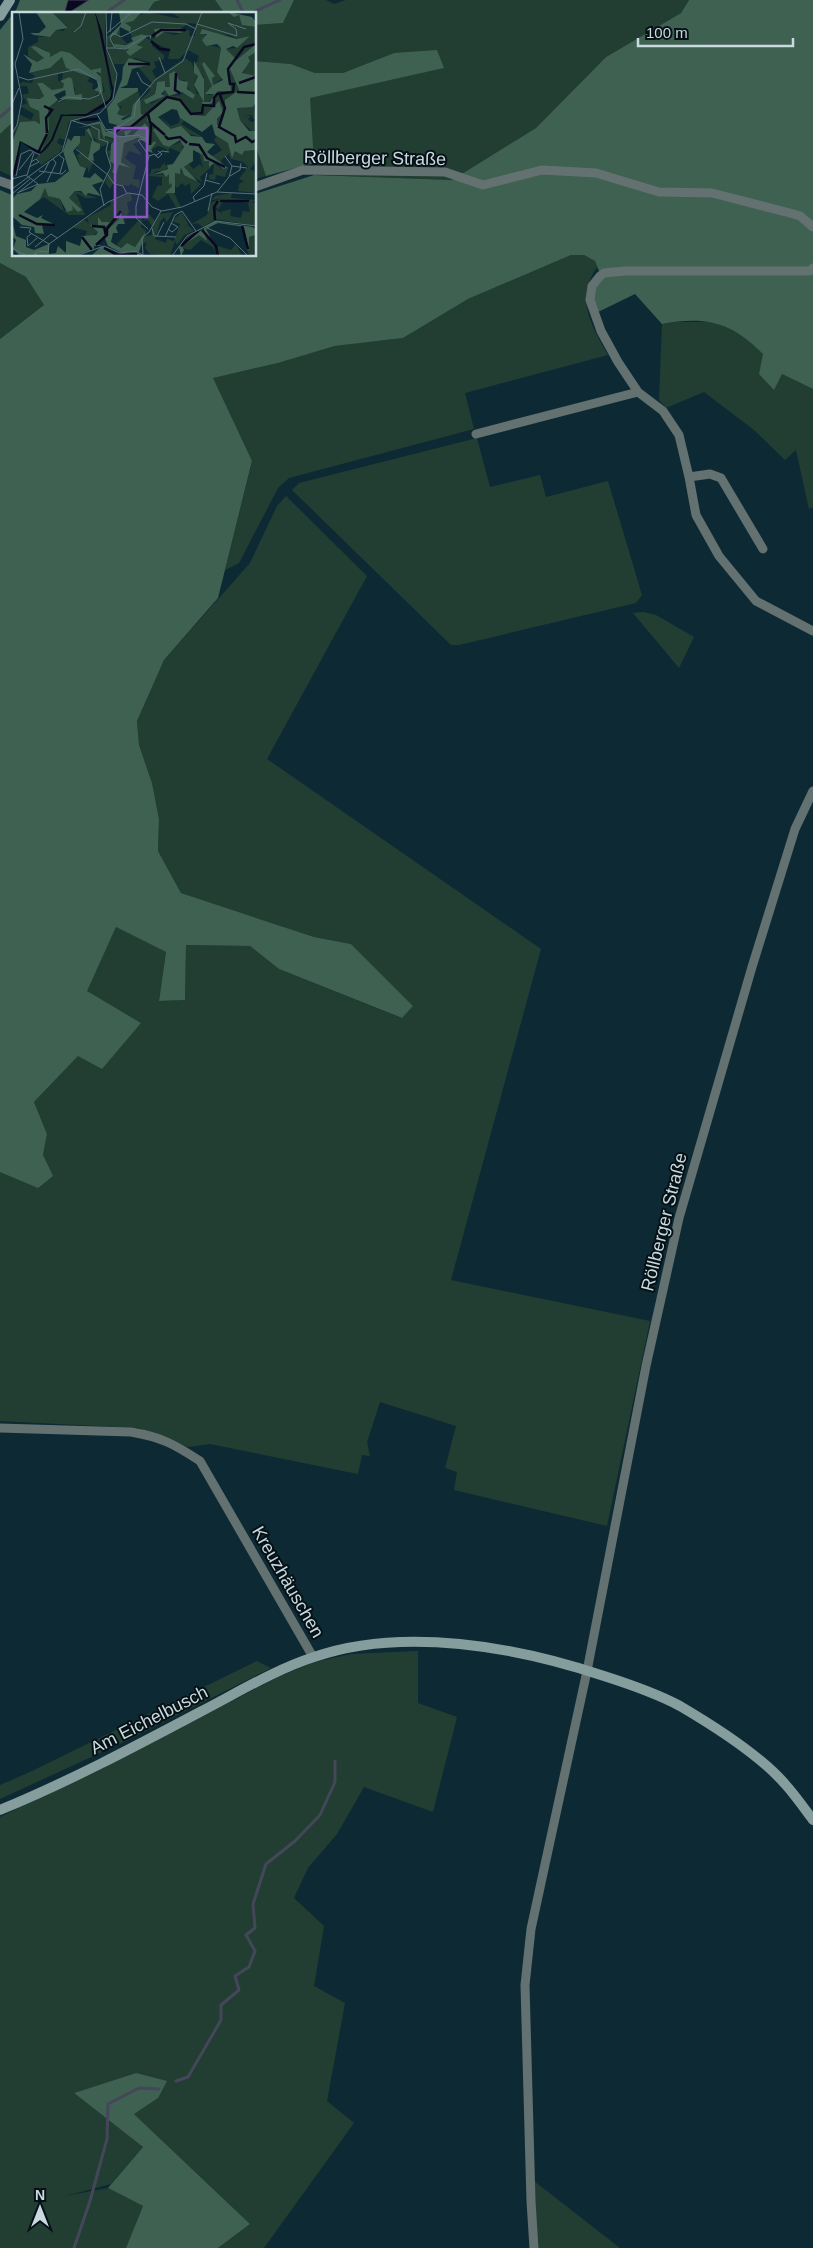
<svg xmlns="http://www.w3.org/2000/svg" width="813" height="2248" viewBox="0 0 813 2248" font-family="Arial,sans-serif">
	<rect width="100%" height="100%" fill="#0d2a34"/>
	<!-- green -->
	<path fill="#223e32" d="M161,0H215L225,14H146L154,2Z
		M294,0H326L334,4L346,0H689L681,13L606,57L536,128L452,180L314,175L309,98L443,68L394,53L343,73H315L291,64L255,61V25L283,23Z
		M14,121V177L0,171V134Z
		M255,144L266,176L255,179Z
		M571,255H584L595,261L597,267C575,300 591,324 608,355L465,393L474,429L289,478L278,488L239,563L225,570L252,462L212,378L278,363L335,346L403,338L468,299Z
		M0,263L26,277L44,305L0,339Z
		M675,322H716L747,338L763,354L773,390L782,374L813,389V507L809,509L796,450L785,460L754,430L704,392L666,408L659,400L662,324Z
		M477,438L490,487L540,475L546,497L608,481L642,595L636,603L459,645H451L292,490L299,483Z
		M286,496L367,576L267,759L541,949L451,1280L650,1321L607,1526L454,1490L457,1472L445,1468L456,1426L380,1402L367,1442L370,1456L362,1455L358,1474L210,1444L188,1447L137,1428L0,1421V1172L9,1174L43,1155L47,1134L34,1102L78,1056L141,1023L86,991L116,927L166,952L159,1001L185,1000L186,945L250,946L279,969L401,1018L413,1006L351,944L314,937L181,893L158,851L159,819L152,783L139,745L137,721L164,660L250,563L277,506Z
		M643,612L656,615L694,637L679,668L633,613Z
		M418,1651V1703L457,1717L433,1812L364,1787L337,1834L308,1868L294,1898L324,1926L314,1986L345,2003L327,2101L354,2123L264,2248H218L250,2224L133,2113L158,2098L136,2073L74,2093L143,2147L111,2184L65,2196L108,2188L143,2206L126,2248H0V1817L129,1755L280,1676L315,1662L351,1654Z
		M257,1661L271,1668L126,1741L0,1799V1785L30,1772Z
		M534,2181L620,2248H537Z"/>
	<!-- forest -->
	<path fill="#3f6151" d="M20,0H68L64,14H14V121L0,134V30L16,10Z
		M89,0H161L154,2L146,14H67Z
		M215,0H294L283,23L255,25V14H225Z
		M689,0H813V389L782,374L774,390L759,374L763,354C731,322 706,316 662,324L635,294L596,313L591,299L600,274L595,261L584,255H571L468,299L403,338L335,346L278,363L213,378L252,461L218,598L164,660L137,721L139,745L152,783L159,819L158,851L181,893L314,937L351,944L413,1006L402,1018L279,969L250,946L186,945L185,1000L159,1001L166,952L116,927L87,991L141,1023L102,1069L78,1056L34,1102L47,1134L43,1155L53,1176L38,1188L0,1172V339L44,305L26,277L0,263V190L14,196V255H255V194L314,175L452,180L536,128L606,57L681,13Z
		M437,50L444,68L310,98L314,163L266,176L255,144V61L291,64L315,73H343L394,53Z
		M136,2073L167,2081L158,2098L134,2114L250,2224L218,2248H126L143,2206L108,2188L143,2147L74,2093Z"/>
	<!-- water -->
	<path fill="#0a091f" stroke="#434759" d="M68,0H89L67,14H64Z"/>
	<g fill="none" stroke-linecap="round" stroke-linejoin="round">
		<!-- stream -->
		<path stroke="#434759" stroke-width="3" d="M237,0L244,14
			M104,14L124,0
			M249,14L280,0
			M0,117L14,105
			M176,2081L188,2077L221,2020V2005L239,1990L235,1976L249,1967L255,1951L246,1935L255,1928L253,1904L266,1864L295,1841L320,1815L335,1782V1761
			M74,2248L90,2201L107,2139L108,2104L139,2088L159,2089"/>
		<!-- street -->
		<path stroke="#637271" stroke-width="9" d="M0,181L14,186
			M255,187L303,170L445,172L483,185L542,170L596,173L659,192L712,193L790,213L800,216L813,227
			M813,268L810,271H625L604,273L600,276L592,286L590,300L601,331L618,362L638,392L663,411L679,435L689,477L696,515L719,556L756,601L813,631
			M476,434L638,392
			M689,477L710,474L721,478L763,549
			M0,1428L131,1432C161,1437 174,1444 200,1461L313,1657
			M534,2248L531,2201L525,1985L531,1929L587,1671L646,1366L679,1218L752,967L795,829L813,791"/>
		<!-- secondary -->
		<path stroke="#859d9c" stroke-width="10" d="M0,16L10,0
			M0,1810C68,1782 134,1747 200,1712C237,1693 274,1670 314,1657C403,1626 517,1647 604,1676C629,1684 656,1693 680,1706C714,1726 759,1754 785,1784C795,1795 804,1808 813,1820"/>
	</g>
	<g text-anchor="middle" stroke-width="4" stroke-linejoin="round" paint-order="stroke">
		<!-- street labels -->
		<g font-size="18" fill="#c9d9e0" stroke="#061116">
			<text transform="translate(375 158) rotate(1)" y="6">Röllberger Straße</text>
			<text transform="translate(664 1222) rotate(-76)" y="6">Röllberger Straße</text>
			<text transform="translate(288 1582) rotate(60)" y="6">Kreuzhäuschen</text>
			<text transform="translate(149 1720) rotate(-27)" y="6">Am Eichelbusch</text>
		</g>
	</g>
	<!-- overview -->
	<g transform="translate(12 12)">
		<rect width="244" height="244" fill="#0d2a34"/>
		<path d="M40,0H82L89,20L99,84L95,90L75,102H49L38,130L28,140L34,127L36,96L44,89L47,91L63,83V77L57,65L50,68L51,60L46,62V69L52,72V76L40,78L31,71L26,74L32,83L30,87L16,86L18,95L27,99L28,112L23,109L8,110L0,131L7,102L19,108L22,102L8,94L15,91L10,83L17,81L15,74H7L10,70L20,71L23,64L18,61L38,56L50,45L54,53L78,66L75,69L81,72L80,77L87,80L81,85L93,79L86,58H79L56,41L38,45L35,39L23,34L32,46L25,50L16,44V35L26,30V25H38L44,18L51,19L56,15ZM83,0H93V37L104,59L103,77L97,67L90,19ZM134,0L164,6H169L158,0H216L227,3L231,13L244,15V32L216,55L220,43L214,37L225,36L238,24L226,27L217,23L193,22L197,33L209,36L205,60L211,66L201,73L200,66L192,50L200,74L196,83L202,82L196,91L192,90L190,100L180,102L166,87L150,89L136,101L151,133L157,135L171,129L170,141L158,136L152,144L155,137L146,134L139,138L133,111L121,124L115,123L113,119V123H102L130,104L126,90L137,80L140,71L126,55L120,57L131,52L138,53L137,50L122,46L112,52H102L97,44L95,26L108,14V25L116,32L102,33L118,37L115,39L118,42L130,35L125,32L133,26L138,28L152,20L162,23L170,21V16L178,19L177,24H183L184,12L177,11L168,17H142V23L130,25L129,22L121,27L113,11ZM141,30L158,38L156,47H167L176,38L187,44L185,49L190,46L182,52L192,65V80L185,82L182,73L186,61L184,63L180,51L173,46L144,66L140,59L144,55L142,50L152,47V43L140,34ZM163,59L167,68H173L181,87L171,80L169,83L157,84L153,78L150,85L139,92L134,86L143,82L144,72L152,70L153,75H158L159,64ZM244,40V64L231,62L236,45ZM218,56L227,79L214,93L208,113H205V109L210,99L207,90L193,104L182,103L190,102L191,94L201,90L206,79H219ZM126,79L128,85L120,103L109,107L118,102H114L103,110L110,104L105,102L110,94L105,95V92ZM241,89L244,106L241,107L240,103L231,104H239L236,107L239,110L244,109L242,121L228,108L225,96L242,94ZM52,102L73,104L57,110L53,128L47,126L45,131L51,134L47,141L29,153L24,146L37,135ZM147,103L159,114L167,111L168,106L172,109L169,112L192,126L159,117ZM89,112L92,125L105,128L89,135L77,119L79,114ZM73,116L79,127V138L76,140L82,149L76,161V156L68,154L65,143L69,141L64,134L68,124H73ZM205,124L216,131L221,142L223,139L244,138V150L238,157L244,160V181L226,179L227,172L232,169L227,167L236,155L231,150L219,147L220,151L217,142L209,148L210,152L199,145L210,138L202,128ZM126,127L127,130L121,132L130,143L117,139L113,146L124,154L121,167L128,168L127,176L118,172L117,174L101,172L98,177L93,170L100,155L97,151V143L94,139L100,138L98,150L103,152L100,160L104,163L107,153L119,156L109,150L111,131ZM187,140L193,144L192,149H197L199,155L188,165L190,170L175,161L172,155L177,152L181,157L188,152L191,156ZM174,147L176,148L171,155L173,163L189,172L179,182L178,171L173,174L170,171L165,176L162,172L163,160H170L167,154ZM152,151L156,156L152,158L156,160L145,159L139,163L157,162L160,174L153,181H162L169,195H164L156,182L146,189L140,185L146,173L150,174V165L137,164L140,157L148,156ZM202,151L210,157L216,156L213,165L204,163L203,168L197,167V163L201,162ZM33,176L42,186L48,187L52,199L59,197V194L66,198L57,186L64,179L85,186H73L64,181L73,203H57L32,185L25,190ZM119,181L120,188L115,191L117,200L112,207L115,210L109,206L112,204L106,199L107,207L95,218V223L93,217L98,210H90L86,205V213L79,214L87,220L76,226L73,225L75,219L60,215L72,208L77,211L75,206L99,193L98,189ZM220,181L219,186L244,188L240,191H244V214L204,207L191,215L185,211L178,213L195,203L199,191L210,186L200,188L203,184ZM222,188L236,191L238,200L231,199L229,206L218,204L219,197L208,200L212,203L204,198L203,202V192L206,198L210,191ZM161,200L155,210L152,205L148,210L143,227L154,231L155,227L162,229L168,212L160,209L170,200L176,212L173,215L176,213L182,219L172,223L165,233L163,229L158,244L138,242L133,236L135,230L129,233L131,225L140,223V214L135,207L131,209L137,202L143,209L148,202ZM124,202L130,207L129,215L134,219L123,235L115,231L108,236L105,232L127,208ZM185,220L172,232L187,222L198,224L206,244L201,235L189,228L178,238L170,236L176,224ZM244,223V244H238L234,237L237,236V225ZM224,232L230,244L206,243V234L219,238Z" fill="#223e32" fill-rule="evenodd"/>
		<path d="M24,0H40L56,16L44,18L38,25L22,23L18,21H27L34,15ZM107,0H130L121,9L113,11L119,15L118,20L108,15L105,22L95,26L109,12ZM216,0L240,5L244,10V15L230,13L227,3L222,5ZM154,16H169L170,21L152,20L144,26L142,17ZM190,17L225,27L238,24L225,36L221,34L214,37L223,46L216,55L244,32V40L236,45L238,49L230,61L244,64V90L241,95L225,96L228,108L237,119H244V138L232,139L230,143L223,139L220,146L216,131L203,123L200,112L190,120L168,106L165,98L160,97L146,105L159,117L169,114L179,124L190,125L194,131L203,132L195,140L216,156L211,157L204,150L197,155V149H192L191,143L181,138V149L172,155L186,170L172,163L169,155L168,162L163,161V181H153L160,174L159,171L157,173V162L154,165L151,161L139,163L156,157L155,153L161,152L172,135L168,128L157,135L151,133L141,118L144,115L135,109L136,101L154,85L168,87L180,102L189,101L190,90H198L202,82H193L200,74L190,52L192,50L203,64L200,66L201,73L211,68L205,60L209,36L205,32L194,34L190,28L195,22H188ZM218,57L227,78L213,88V97L208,113H205V107L211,100L207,89L193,104L182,103L191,102V94L200,91L206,79H219ZM130,22L135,25L125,33L131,35L118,44L114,40L117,37L103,35L102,32L114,33L121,29L119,26ZM23,34L38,41V45L49,39L58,41L79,58L89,56V61L84,60L89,65L91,79L86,84L87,80L82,78L86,75V68L54,56L50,45L38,56L17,61L20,52L11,42L25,50L32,46L19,35ZM117,46L139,52L120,57L115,73L108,76H126V79L105,92L108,97L105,102L111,104L118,101L109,107L111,108L119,104L121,93L128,85L129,102L134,104L102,123L113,124L112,119L120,118L115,123H121L133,111L139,120V132L143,129L144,131L139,137L141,141L135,139L136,132L126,126L112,131L109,150L119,156L107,153L104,163L100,160L103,152L98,150L99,132L104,127L93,124L92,128L88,112L66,116L89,110L94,120L102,118L105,113L97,111L95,96L102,87L110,67L111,55ZM182,49L192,67V90L182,73L186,64L182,61ZM163,59L167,68L176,70L175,77L183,83L181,87L170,80L157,84L153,78L149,82L153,84L134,92L132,88L143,82L145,70L153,69V75H158L157,62ZM57,65L60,67L63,83L70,82V88L47,87L54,83L53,78L42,83L46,88L36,96L37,117L30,138L26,140L8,129L0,164V131L8,110L23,109L28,112L27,99L18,95L15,86L28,87L32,84L25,71H31L40,78L51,76L52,72L48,69ZM77,116L82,129L88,132V137L81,142L82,149L76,147L80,127L74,118ZM62,124H68V131L61,139L68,154L74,156L71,165L78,166L83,161L92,169L80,173L89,184L76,181L74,184L69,179H63L57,186L70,198L66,200L60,194L61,198L55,200L48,187L36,184L33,176L28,187L12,200L25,206L31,203L29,206L44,213H30L32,222L23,221L22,215L10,213L1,205L0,187L5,182L19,179L26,172L43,170L57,159L51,139L56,126L59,129ZM108,198L113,212H106L104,216L106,221H101L99,230L109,236L115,231L123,235L134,219L127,240L110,241L96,234L92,224L84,232L90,234H82V237L62,244H8L1,237L4,228L0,224V209L4,224L14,228V235L22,238L37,232V242L44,241L46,234L54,241V229L68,234L70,224L84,223L86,220L78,213H86V205L90,210H98L93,216L95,223V218L107,207ZM203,209L240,215L244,217V223L237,225V238L232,215L206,211L194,217L198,224L193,223L195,229L187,223L170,234L172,238L169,244L167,235L191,217L192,221V216ZM90,234L105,243L119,239L132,244H67L80,243Z" fill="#3f6151" fill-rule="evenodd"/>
		<path d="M83,0L90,20L101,77L100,86L95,93L74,104H50L41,128L30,141H25L9,130L4,161L0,166L8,129L29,140L39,128L49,103L74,102L98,87L100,79Z" fill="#0a091f"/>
		<path fill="none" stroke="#0a091f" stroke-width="2.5" d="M140,24L149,18H174M139,29L148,37L158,38M116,52H138M164,61L163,78L168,81M227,71L244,65M225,80L244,81M208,83L213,96L207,115L223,124L224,130L234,125L240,130L244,128M32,94L40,98L34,106L35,121M136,102L138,110L153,123M68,108L86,107M103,121L109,116L119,115L155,85L168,88L179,102L190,101L191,93L202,94V86L205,82L221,80L222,72H218L216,57L232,35L244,32M153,124L156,127L168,125L175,131M177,132L187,133L195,146L213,155M138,133L139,112M26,141L35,122M208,189H237M7,203L25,212L43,213M203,208L202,195L206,189M80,214L92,215L94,224M230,214L236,237M190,218L204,234L206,244M70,225L80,238M84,233L95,223V217L109,199M169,234L186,219M92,236L105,243L125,242"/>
		<path fill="none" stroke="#587079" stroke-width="1" d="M185,12L225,24L224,17L216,11L234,17M62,20L69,14L74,0M98,20L100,0M94,22L120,0M94,36H103L98,27L101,21L109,25L140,10L174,12L184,17M103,36L114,37L133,24H139L138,27M147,45L153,61M125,60L130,70L139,75M7,65L16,68L66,57L85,68M85,68L94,96M46,90L56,85L77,87L87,83M0,92L7,76M85,102L94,118L103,117M61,109L75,113L88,110M79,114L87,118V127L96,130L94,139L99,155L88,177L92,194M103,117L122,105L124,91L143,68L171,49L190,0M94,118L107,125L126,123L135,127M0,122L5,113L10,87L3,52L11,27L7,0M135,127L126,128L137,144M64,137L96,163M47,143L52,147L48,161M137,144L143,142L146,146L150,142L146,139M143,144L150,139L157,140M213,144L220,154L235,156M17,155L27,150L24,147L19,150M7,158L21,140M27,159L50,162L54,158M15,163L22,141M96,163L102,172L111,174L115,182M4,164L9,142L18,138L28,143M218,164L228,158L229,151M0,167L14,163L26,172L5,181M193,168L208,172M35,170L44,151L41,147M0,177L50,140L59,109L88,101L101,87L105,62L95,38L94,0M7,180L32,160L37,150M205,180L217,165L220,154M0,182L18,167M183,189L181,185L192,174L195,161M170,199L184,219M196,199L200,181M8,215L19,216L17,220M140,216L142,224L164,225M195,216L218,226L236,244M136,217L124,206V194L137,144M156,217L160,220L166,215L159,211M17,220L37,232M19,222L15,225L16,234L25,226M145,224L152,210M153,225L163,203L170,199M37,232L96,190L116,181L130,183L140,195L150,199L170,195L205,180L244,182M23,235L39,222L45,226M0,236L15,244M131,242L130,226L137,220L149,199M27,244L22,242L27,239L36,240L37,232M64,244L92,234L108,241L123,239L133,244M160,244L175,224L204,209L244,214"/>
		<path fill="#8e57c7" fill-opacity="0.15" stroke="#8e57c7" stroke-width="2.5" d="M103,116H135V205H103Z"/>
		<rect width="244" height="244" fill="none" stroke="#c9d9e0" stroke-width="2.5"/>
	</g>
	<!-- north arrow -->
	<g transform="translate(40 2208)" stroke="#061116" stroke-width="4" paint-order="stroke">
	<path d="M0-4L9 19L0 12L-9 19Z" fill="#c9d9e0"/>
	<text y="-8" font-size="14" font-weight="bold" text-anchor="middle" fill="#c9d9e0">N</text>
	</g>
	<!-- scale -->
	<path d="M638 38v8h155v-8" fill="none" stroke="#c9d9e0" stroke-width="2.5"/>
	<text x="646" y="38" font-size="15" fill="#c9d9e0" stroke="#061116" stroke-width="4" paint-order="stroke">100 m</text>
</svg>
